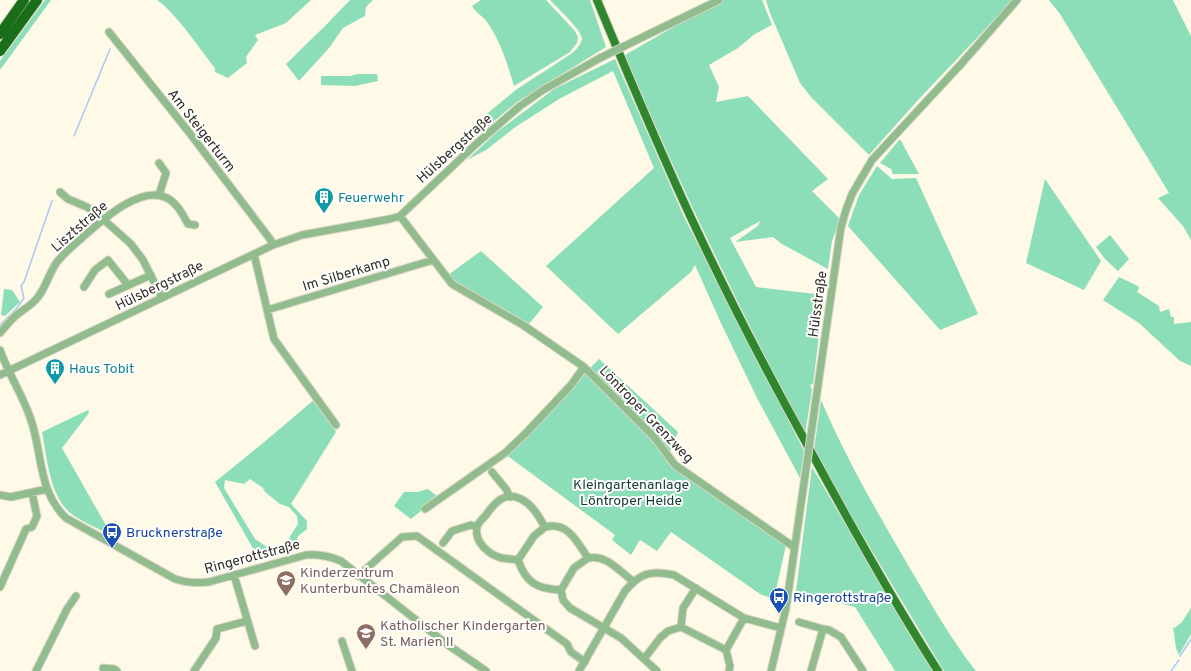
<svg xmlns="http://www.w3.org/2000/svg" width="1191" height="671" viewBox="0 0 1191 671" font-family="Overpass,sans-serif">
	<rect width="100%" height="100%" fill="#fff9e8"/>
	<!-- green -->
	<path fill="#8bdeb7" d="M45,0H51L0,70V61Z
		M157,0H311L286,23L255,35L258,40L246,57L247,63L228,78L215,72V68C199,48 177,14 157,0Z
		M350,0H373L366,7L365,16L343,28L329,48L299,81L286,64L327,24Z
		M481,0H546L575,31L578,37L577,43L570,52L514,86C507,63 501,42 487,22C483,16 476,13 472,6Z
		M550,0H590L606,47L517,102L474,138L472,137L471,133L473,126L483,117L517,89L571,54C575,51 581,45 582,39C582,30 556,7 550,0Z
		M720,0H762L772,25L755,34L738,48L709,65L719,87L716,102L748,96L828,179L812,191L840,219L832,241L828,269L782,244L773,237L735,242L758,226L760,221L730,238L756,287L824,295L813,384L810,385L812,390L805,434C740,310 679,184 625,55Z
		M766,0H1013L919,99L869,155L811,97L800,83L770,13Z
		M1049,0H1173L1191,36V240L1183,226L1158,198L1169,193L1060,14Z
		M615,59L684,217L804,451L800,478L757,398L720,321L695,265L691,272L618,334L546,266L654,168L613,71L559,99L514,128L486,150L467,160L497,132L554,89Z
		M357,74H377L378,81L355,86L321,85V76H351Z
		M900,139L919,174H893L891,169L880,163Z
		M877,166L892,179L916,178L978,314L940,330L848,226L859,195Z
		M1045,179L1101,261L1084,290L1026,263Z
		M1110,235L1129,259L1118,271L1105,259L1096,247Z
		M481,251L543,307L528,325L453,280L448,275Z
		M1119,277L1138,286L1139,288L1137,292L1159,306L1160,312L1169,309L1171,317H1174V324L1191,322V366L1180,361L1139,323L1103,300Z
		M4,289L12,290L20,302L5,316L1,315Z
		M599,359L678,432L669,454L677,464L786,545L774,599L760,594L671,532L657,551L640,540L631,555L612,540L615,535L505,454L567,394L584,374Z
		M315,399L323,410L336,432L291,504L307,521V529L298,536L296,544L289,538L298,524L297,516L289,507L280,504L265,492L263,488L250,479L244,484L225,480L224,488L255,539L279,555L263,559L257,554L254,550L215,482L263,443Z
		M821,400C847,461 881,519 915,577C934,609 953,642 976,671H944L854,521L814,450Z
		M88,410L89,413L62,448L112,536C98,528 81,522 69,512C49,493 47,457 42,432Z
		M812,467L911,637L933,671H895L855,607L796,591Z
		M428,489L438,497L411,519L394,506L404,492H418Z
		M1191,608V634L1179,655L1176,648L1173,627L1175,628L1177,626L1182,622Z"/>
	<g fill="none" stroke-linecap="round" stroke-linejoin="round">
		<!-- stream -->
		<path stroke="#a2ccf3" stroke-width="1.5" d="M74,136L110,49
			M0,325L16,309L24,298L21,286L24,282L52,201
			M1180,656L1191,639
			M1171,671L1179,660"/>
		<defs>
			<path id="minor" d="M109,32L188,131L270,239L273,245
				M647,35L719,0
				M60,192L68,199L87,207L103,219L131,244L143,260L162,298
				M159,195L166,173L159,163
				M400,216L452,284L523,325L584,367L655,438L675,465L794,547
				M254,254L274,339L336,425
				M84,287L95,270L108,260L128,285
				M109,294L151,275
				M267,310L433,260
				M0,333C6,326 12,318 19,313C26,308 33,304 38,297C46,287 49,273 57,262C64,253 74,245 83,237C101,221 141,184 167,198C177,203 183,215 188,224L195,225
				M0,350C8,373 22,394 30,417C43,452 37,490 66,518L175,579C187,583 196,583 209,582L306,555C319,554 328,556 341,561L448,645L486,671
				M0,375L273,245L302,235L390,219L400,216L475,145L520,106L543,90L600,58
				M816,399L841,227L846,210L852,194L872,160L962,63L1017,0
				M492,472L506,489L510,497
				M0,495L11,497L47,489
				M425,509L505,453L526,433L571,385L584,367
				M443,543L452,531L471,525L477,527
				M518,560L534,536L545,527
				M234,575L255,646
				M358,576L402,537L417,536L567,644L571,652L585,662
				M633,581C619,571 606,554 588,558C577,542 568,521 545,527C539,517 533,505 521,499C505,491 495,502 486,515C483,518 478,523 477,527C474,542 489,555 502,558C507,559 513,559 518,560C526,583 537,589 561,590L563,600L570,608L621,638L644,659
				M0,587L26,529L32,527L37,516L32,493
				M561,590L574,568L588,558
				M799,622L823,629
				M681,627L683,608L696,588
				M342,641L352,671
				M726,650L744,618
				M103,668L114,669L117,671
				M36,671L67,609L76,596
				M194,671L216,638L217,629L247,621
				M579,671L625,591C640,573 651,570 674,575L744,618L781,628
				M657,671L644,659L660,638L668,631L681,627L726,650L730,666L729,671
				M771,671L786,608L804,483
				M811,671L823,629L829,630L841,637L863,671"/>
			<path id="major" d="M597,0C628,75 659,149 693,222C729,299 768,374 809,448C850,524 892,599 938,671"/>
			<path id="highway" d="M0,34L24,0
				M0,51L37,0"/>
		</defs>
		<!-- minor casing -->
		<use href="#minor" stroke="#dad4c5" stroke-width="9"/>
		<!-- major casing -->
		<use href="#major" stroke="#dad4c5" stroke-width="10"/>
		<!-- highway casing -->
		<use href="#highway" stroke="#dad4c5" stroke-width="12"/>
		<!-- minor -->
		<use href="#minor" stroke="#91bc8e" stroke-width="7"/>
		<!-- major -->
		<use href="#major" stroke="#2f862d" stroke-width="8"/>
		<!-- highway -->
		<use href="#highway" stroke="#1a6e1a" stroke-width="10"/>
		<defs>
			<path id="minor-bridge" d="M600,58L647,35
				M804,483L816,399"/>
		</defs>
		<!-- minor-bridge casing -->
		<use href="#minor-bridge" stroke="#dad4c5" stroke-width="9" stroke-linecap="butt"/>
		<!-- minor-bridge -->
		<use href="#minor-bridge" stroke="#91bc8e" stroke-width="7"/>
	</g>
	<!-- icons -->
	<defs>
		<symbol id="building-pin" viewBox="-11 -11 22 30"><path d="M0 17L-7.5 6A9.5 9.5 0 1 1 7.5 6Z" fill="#0f9aa8" stroke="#fff"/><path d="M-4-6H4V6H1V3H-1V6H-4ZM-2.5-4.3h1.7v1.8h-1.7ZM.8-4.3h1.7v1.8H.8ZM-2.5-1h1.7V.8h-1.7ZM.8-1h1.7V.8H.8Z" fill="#fff"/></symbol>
		<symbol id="bus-pin" viewBox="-11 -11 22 30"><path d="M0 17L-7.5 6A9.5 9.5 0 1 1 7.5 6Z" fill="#1a4fb4" stroke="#fff"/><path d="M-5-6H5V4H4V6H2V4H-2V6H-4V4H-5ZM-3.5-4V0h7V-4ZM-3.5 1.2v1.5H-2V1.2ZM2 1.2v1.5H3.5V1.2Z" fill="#fff"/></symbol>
		<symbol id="school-pin" viewBox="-11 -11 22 30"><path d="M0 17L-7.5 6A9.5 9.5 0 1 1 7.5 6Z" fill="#8d6e63" stroke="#fff"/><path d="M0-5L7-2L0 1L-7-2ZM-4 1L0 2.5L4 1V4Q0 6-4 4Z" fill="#fff"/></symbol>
	</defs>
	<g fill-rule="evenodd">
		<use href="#building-pin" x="313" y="186" width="22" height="30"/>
		<use href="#building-pin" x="44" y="357" width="22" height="30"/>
		<use href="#bus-pin" x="101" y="521" width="22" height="30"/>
		<use href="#school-pin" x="275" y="569" width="22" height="30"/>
		<use href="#bus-pin" x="768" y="586" width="22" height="30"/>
		<use href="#school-pin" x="355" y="622" width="22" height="30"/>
	</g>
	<g text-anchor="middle" stroke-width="4" stroke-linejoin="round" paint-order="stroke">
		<!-- street labels -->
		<g font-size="14" fill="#312e26" stroke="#fff">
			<text transform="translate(202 130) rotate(52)" y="5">Am Steigerturm</text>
			<text transform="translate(454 148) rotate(-42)" y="5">Hülsbergstraße</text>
			<text transform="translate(79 226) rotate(-41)" y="5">Lisztstraße</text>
			<text transform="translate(346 273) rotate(-17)" y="5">Im Silberkamp</text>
			<text transform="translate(159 285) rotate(-26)" y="5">Hülsbergstraße</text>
			<text transform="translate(817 304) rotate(-82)" y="5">Hülsstraße</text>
			<text transform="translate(647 414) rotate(46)" y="5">Löntroper Grenzweg</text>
			<text transform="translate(252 556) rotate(-15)" y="5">Ringerottstraße</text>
		</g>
		<!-- culture labels -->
		<g font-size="14" fill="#0d838f" stroke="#fff" text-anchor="start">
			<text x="338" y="202">Feuerwehr</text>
			<text x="69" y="373">Haus Tobit</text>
		</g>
		<!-- park labels -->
		<g font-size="14" fill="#12402e" stroke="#fff">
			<text x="631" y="489">Kleingartenanlage<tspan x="631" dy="16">Löntroper Heide</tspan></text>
		</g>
		<!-- transit labels -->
		<g font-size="14" fill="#164399" stroke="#fff" text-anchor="start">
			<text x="126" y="537">Brucknerstraße</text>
			<text x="793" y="602">Ringerottstraße</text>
		</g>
		<!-- education labels -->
		<g font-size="14" fill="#785e54" stroke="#fff" text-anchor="start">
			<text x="300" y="577">Kinderzentrum<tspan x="300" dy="16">Kunterbuntes Chamäleon</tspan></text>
			<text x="380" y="630">Katholischer Kindergarten<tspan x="380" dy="16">St. Marien II</tspan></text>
		</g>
	</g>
</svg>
